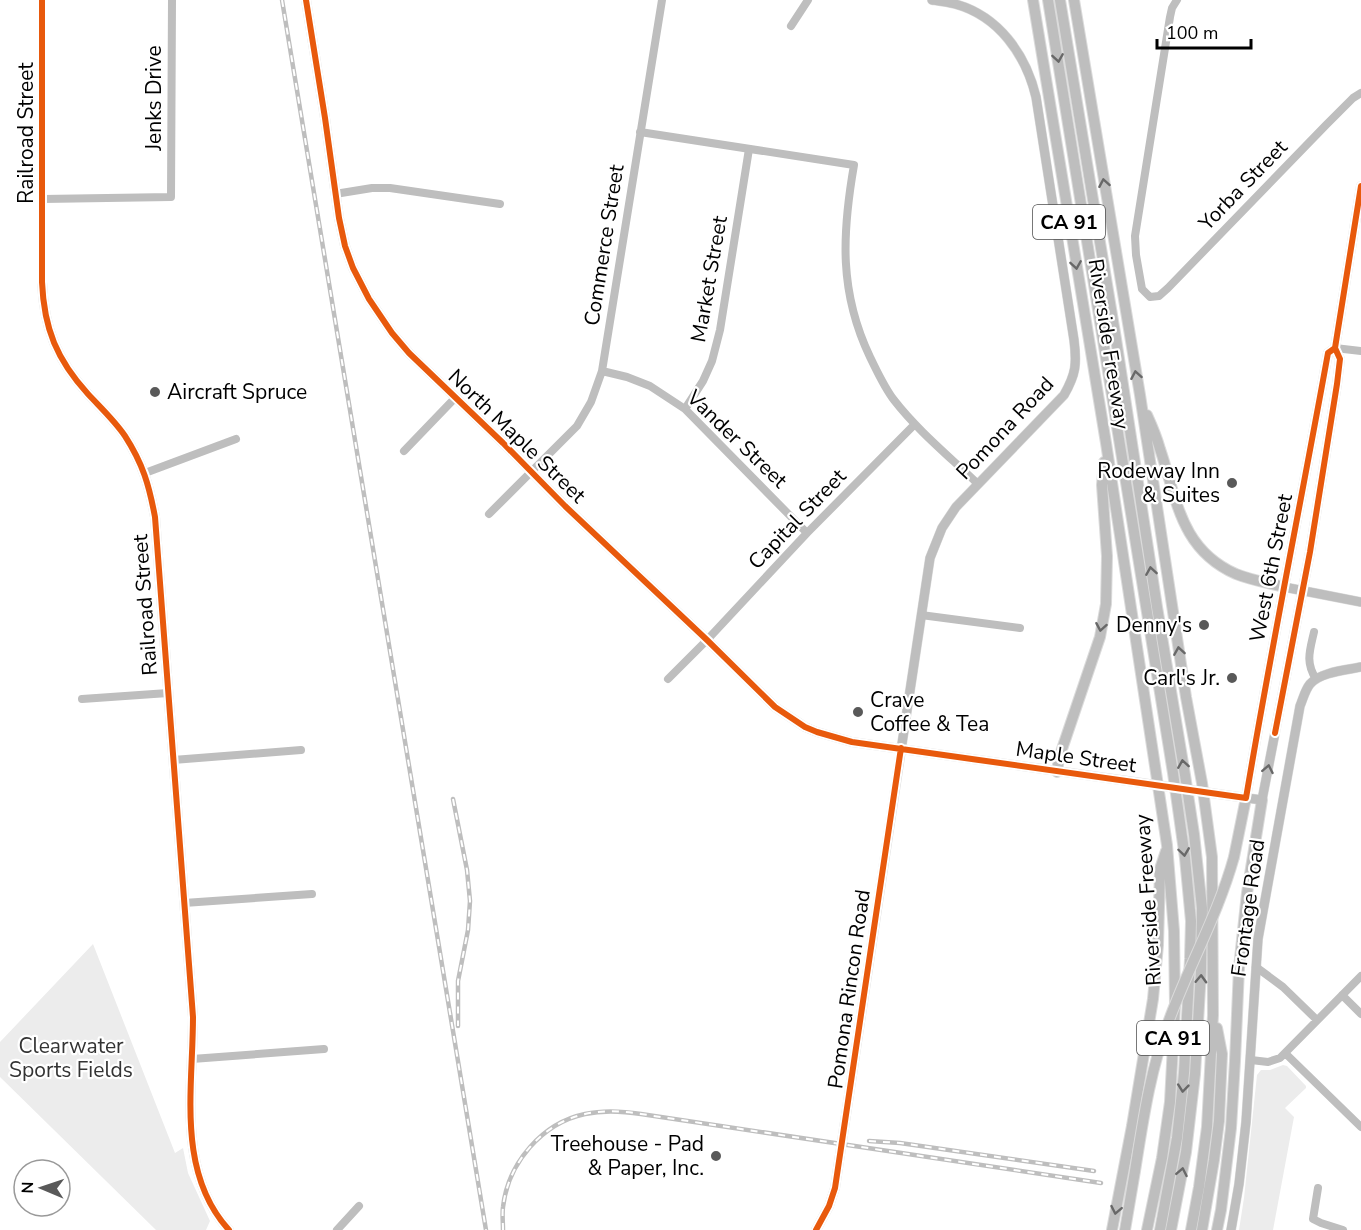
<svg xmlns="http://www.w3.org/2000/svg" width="1361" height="1230" viewBox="0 0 1361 1230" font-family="'Nunito Sans',sans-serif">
	<rect width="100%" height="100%" fill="#fff"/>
	<!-- green -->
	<path fill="#ececec" d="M93,944L175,1153L183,1148L188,1173L210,1221L206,1230H156L0,1077V1042Z
		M1283,1065L1287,1066L1306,1086V1088L1285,1108L1294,1117L1273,1230H1239L1244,1198L1257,1075L1261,1070H1270Z"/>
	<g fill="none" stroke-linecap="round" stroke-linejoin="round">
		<defs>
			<path id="major" d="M42,0V282C44,329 57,360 88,394C101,408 115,421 125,436C143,464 149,485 155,517L193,1017C193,1088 176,1172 229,1230
				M306,0L325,118L339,218L345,246L353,268L369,299L392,333L409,353L503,443L565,506L707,640L775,707L805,727L817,732L852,742L1135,782
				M1284,587L1361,602
				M1232,796L1262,800L1310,552L1337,384L1340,359L1335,348L1361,186
				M1246,798C1271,649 1301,502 1328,353L1335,348
				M816,1230L829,1206L835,1188L930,558L942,528L956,507L1064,395C1076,374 1077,364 1074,340L1036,97C1026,55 999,16 955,4C947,2 939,1 932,0
				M1231,1230L1239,1184L1246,1122L1258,939L1300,706C1303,699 1305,690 1310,684C1320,672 1347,670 1361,667"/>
			<path id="highway" d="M1033,0L1106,443L1167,845L1174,931L1175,1006L1170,1102L1162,1158L1147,1230
				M1048,0L1173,773L1185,858L1191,921L1190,959L1184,1073L1177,1138L1160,1230
				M1060,0L1116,339L1157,607L1185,775L1194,834L1202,908L1201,971L1195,1074L1186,1152L1171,1230
				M1074,0L1140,395L1186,697L1202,783L1212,857L1213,1015L1207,1127L1199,1187L1191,1230
				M1147,415C1152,426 1157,438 1160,449C1177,499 1180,549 1236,574C1251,580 1268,583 1284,587
				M1057,772L1059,758L1100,637L1106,604L1107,556L1102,485L1104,462
				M1234,857L1246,798
				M1112,1230L1132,1126L1153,999L1158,945L1160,869L1166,851
				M1125,1230L1135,1171
				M1202,1230L1214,1160L1219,1121L1222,1054L1217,1028
				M1217,1230L1221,1210L1231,1128L1235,1061L1239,968L1247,893L1262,800"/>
		</defs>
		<!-- major casing -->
		<use href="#major" stroke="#dbdbdb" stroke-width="10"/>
		<!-- highway casing -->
		<use href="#highway" stroke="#dbdbdb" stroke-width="12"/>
		<!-- minor -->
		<path stroke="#bebebe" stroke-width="8" d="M1177,0L1172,8L1170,17L1135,236L1136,255L1142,289L1150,297L1159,296L1168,288L1326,125L1353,98L1361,93
			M791,26L808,0
			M640,132L854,165C842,234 839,292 870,357C877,371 884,387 894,400C918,431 950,457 978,484
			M335,194L372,188H390L500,204
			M43,199L171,197L172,0
			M1335,348L1361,351
			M602,371L627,377L650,386L685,409L807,533
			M685,409L703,381L712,361L720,330L749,149
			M404,451L455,398
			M145,473L236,439
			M489,514L577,426L591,402L602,371L662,0
			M921,615L1020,628
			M1314,632C1310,650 1305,662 1316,679
			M668,679L707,640L807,533L915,424
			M82,699L168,693
			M173,760L301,750
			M184,903L312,894
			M1256,967L1283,987L1317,1020
			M1342,995L1361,1014
			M1285,1053L1361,1127
			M192,1059L324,1049
			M1251,1060L1268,1062L1280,1058L1361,976
			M1318,1188L1313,1219L1321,1223L1343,1230
			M337,1230L359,1206"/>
		<!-- major -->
		<use href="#major" stroke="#bebebe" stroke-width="9"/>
		<!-- highway -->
		<use href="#highway" stroke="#bebebe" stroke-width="10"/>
		<defs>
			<path id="rail" d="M282,0L486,1230
				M453,799L467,870L470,901L468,930L458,981V1026
				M869,1141L900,1143L1094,1171
				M503,1230C503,1222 502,1214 503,1207C508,1163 542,1123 585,1114C603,1110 622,1111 641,1114L1101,1183"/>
		</defs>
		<!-- rail casing -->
		<use href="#rail" stroke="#bebebe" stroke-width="4.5"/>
		<!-- rail -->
		<use href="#rail" stroke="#fff" stroke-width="2" stroke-dasharray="7" stroke-linecap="butt"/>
		<defs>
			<path id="major-bridge" d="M1135,782L1232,796"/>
			<path id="highway-bridge" d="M1135,1171C1143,1121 1150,1071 1168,1023C1188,967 1218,915 1234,857"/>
		</defs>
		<!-- major-bridge casing -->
		<use href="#major-bridge" stroke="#dbdbdb" stroke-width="10" stroke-linecap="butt"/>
		<!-- highway-bridge casing -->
		<use href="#highway-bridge" stroke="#dbdbdb" stroke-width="12" stroke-linecap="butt"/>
		<!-- major-bridge -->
		<use href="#major-bridge" stroke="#bebebe" stroke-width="9"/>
		<!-- highway-bridge -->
		<use href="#highway-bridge" stroke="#bebebe" stroke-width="10"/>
		<defs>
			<path id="cycleway" d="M42,0V282C44,329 57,360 88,394C101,408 115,421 125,436C143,464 149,485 155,517L193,1017C193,1088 176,1172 229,1230
				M306,0L325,118L339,218L345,246L353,268L369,299L392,333L409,353L503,443L565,506L707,640L775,707L805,727L817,732L852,742L1246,798C1271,649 1301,502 1328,353L1335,348
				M1275,733L1310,552L1337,384L1340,359L1335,348L1361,186
				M816,1230L829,1206L835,1188L901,748"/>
		</defs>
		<!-- cycleway casing -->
		<use href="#cycleway" stroke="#fff" stroke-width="10"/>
		<!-- cycleway -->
		<use href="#cycleway" stroke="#e8590c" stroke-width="6"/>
	</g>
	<!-- one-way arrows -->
	<defs><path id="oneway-chevron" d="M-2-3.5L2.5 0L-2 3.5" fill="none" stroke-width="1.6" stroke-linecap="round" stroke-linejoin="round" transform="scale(1.5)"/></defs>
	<g stroke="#686868">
		<use href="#oneway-chevron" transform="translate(1058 58) rotate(81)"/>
		<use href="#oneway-chevron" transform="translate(1104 183) rotate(-100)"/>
		<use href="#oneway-chevron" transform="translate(1076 265) rotate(81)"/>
		<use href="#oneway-chevron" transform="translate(1136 375) rotate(-100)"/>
		<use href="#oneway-chevron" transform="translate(1151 571) rotate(-99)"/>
		<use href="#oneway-chevron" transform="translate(1101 627) rotate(100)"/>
		<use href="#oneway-chevron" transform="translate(1179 651) rotate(-99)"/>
		<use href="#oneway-chevron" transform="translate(1183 764) rotate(-99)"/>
		<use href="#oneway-chevron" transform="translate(1268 769) rotate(-79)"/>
		<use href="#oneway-chevron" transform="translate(1184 852) rotate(82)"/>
		<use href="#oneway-chevron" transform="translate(1201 979) rotate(-88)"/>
		<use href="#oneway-chevron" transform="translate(1183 1088) rotate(96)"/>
		<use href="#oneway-chevron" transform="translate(1182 1172) rotate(-79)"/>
		<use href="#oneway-chevron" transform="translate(1116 1210) rotate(101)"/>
	</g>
	<!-- markers -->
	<g fill="#595959" stroke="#fff" stroke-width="2">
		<circle cx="155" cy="392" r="6"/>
		<circle cx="1232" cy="483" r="6"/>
		<circle cx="1204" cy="625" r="6"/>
		<circle cx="1232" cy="678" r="6"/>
		<circle cx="858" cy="712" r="6"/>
		<circle cx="716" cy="1156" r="6"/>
	</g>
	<g text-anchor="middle" stroke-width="4.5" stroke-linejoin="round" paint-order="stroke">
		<!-- shield labels -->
		<g fill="#fff" stroke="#4c4c4c" stroke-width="1.5">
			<rect x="1033" y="205" width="72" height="34" rx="4.5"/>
			<rect x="1137" y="1021" width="72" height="34" rx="4.5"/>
		</g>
		<g font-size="20" font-weight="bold" fill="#000">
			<text x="1069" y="229">CA 91</text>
			<text x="1173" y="1045">CA 91</text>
		</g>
		<!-- street labels -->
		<g font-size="21" fill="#000" stroke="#fff">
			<text transform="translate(154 98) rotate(-90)" y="7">Jenks Drive</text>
			<text transform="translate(26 133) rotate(-90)" y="7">Railroad Street</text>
			<text transform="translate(1243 185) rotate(-46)" y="7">Yorba Street</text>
			<text transform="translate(604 245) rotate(-81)" y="7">Commerce Street</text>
			<text transform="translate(709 279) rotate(-80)" y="7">Market Street</text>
			<text transform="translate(1109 344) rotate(81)" y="7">Riverside Freeway</text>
			<text transform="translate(1005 428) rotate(-47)" y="7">Pomona Road</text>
			<text transform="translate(517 436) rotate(44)" y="7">North Maple Street</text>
			<text transform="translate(737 439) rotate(44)" y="7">Vander Street</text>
			<text transform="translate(797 519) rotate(-46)" y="7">Capital Street</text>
			<text transform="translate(1271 568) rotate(-79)" y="7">West 6th Street</text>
			<text transform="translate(145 605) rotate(-94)" y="7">Railroad Street</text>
			<text transform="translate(1076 757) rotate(8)" y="7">Maple Street</text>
			<text transform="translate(1148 900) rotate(-94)" y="7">Riverside Freeway</text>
			<text transform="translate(1248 908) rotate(-82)" y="7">Frontage Road</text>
			<text transform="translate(849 989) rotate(-82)" y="7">Pomona Rincon Road</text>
		</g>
		<!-- poi labels -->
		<g font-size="21" fill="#000" stroke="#fff" text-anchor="end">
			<text x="167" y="399" text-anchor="start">Aircraft Spruce</text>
			<text x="1220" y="478">Rodeway Inn<tspan x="1220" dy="24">&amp; Suites</tspan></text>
			<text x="1192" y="632">Denny's</text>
			<text x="1220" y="685">Carl's Jr.</text>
			<text x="870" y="707" text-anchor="start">Crave<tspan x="870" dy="24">Coffee &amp; Tea</tspan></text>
			<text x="704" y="1151">Treehouse - Pad<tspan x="704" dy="24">&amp; Paper, Inc.</tspan></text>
		</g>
		<!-- park labels -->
		<g font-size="21" fill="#333" stroke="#fff">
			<text x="71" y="1053">Clearwater<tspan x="71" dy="24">Sports Fields</tspan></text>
		</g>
	</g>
	<!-- north arrow -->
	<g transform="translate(42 1188) rotate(272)"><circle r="28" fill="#ffffff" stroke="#999999" stroke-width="1.5"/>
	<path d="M0-4.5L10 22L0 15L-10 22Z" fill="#595959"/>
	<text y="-9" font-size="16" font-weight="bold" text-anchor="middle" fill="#000000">N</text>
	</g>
	<!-- scale -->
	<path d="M1157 39v9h94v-9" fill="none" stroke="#000000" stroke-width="3"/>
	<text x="1166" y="39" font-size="18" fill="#000000" stroke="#ffffff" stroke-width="4.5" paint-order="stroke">100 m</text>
</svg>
